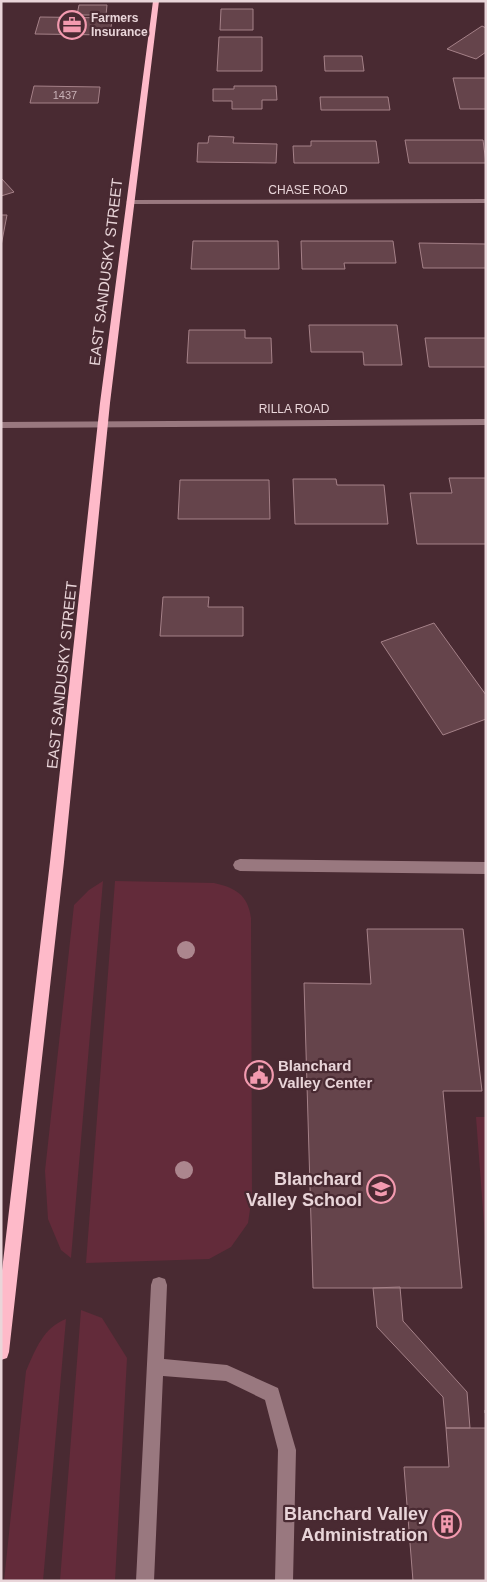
<svg xmlns="http://www.w3.org/2000/svg" width="487" height="1582" viewBox="0 0 487 1582" font-family="Arial,sans-serif">
	<rect width="100%" height="100%" fill="#492a32"/>
	<!-- green -->
	<path fill="#632b3a" d="M103,881L71,1258L61,1250L48,1219L45,1171L74,905L89,890Z
		M115,881L214,883C236,888 248,895 251,918L252,1196L248,1223L231,1247L209,1259L86,1263Z
		M476,1117H486V1251Z
		M81,1310L102,1318L127,1358L115,1581H60Z
		M66,1319L43,1581H4L26,1371C36,1349 43,1328 66,1319Z"/>
	<!-- building -->
	<path fill="#65444b" stroke="#a58188" d="M79,5H107L106,15H77Z
		M221,9H253V30H220Z
		M40,17L113,18L109,35L35,34Z
		M482,26L486,28V52L476,59L447,49Z
		M219,37H262V71H217Z
		M324,56H362L364,71H325Z
		M453,78H486V109H460Z
		M34,86L100,87L98,103H30Z
		M234,86H276L277,100H262V109H232V101H213V89H234Z
		M320,97H388L390,110H321Z
		M209,136L234,137L233,143L277,144L276,163L197,162L198,143H208Z
		M405,140H483L486,163H409Z
		M311,141H376L379,163H294L293,146H311Z
		M1,178L14,192L1,196Z
		M1,215H7L1,246Z
		M193,241H278L279,269H191Z
		M301,241H393L396,263H344L345,269H302Z
		M419,243L486,244V268H423Z
		M309,325H397L402,365H364L363,352H311Z
		M189,330H245V338H271L272,363H187Z
		M425,338H486V367H429Z
		M449,478H486V544H417L410,493H452Z
		M293,479H336L337,485H384L388,524H295Z
		M180,480H269L270,519H178Z
		M163,597H209L208,607H243V636H160Z
		M434,623L486,695V719L443,735L381,642Z
		M367,929H463L482,1091H443L462,1288H313L304,983L371,984Z
		M400,1287L403,1321L467,1392L470,1428H446L443,1397L377,1327L373,1288Z
		M446,1428H486V1581H413L404,1467H449Z"/>
	<g fill="none" stroke-linecap="round" stroke-linejoin="round">
		<!-- path -->
		<path stroke="#795e65" stroke-width="4" stroke-dasharray="3 5" stroke-linecap="butt" d="M486,1410V1416"/>
		<!-- minor -->
		<path fill="#99787f" fill-rule="evenodd" d="M486,199V203L130,204L126,202L130,200Z
			M486,419V425L1,428V422Z
			M240,859L486,862V874L240,871L235,869L233,865L235,861Z
			M159,1277L165,1279L167,1285L164,1359L227,1365L278,1388L296,1450L293,1581H275L278,1450L265,1400L226,1381L163,1376L154,1581H136L151,1285L153,1279Z"/>
		<!-- major -->
		<path fill="#febac9" fill-rule="evenodd" d="M153,1H159L110,403L64,862L9,1352L7,1358L1,1360V1279L50,862L100,403Z"/>
	</g>
	<!-- trees -->
	<g fill="#ac868e">
		<circle cx="186" cy="950" r="9"/>
		<circle cx="184" cy="1170" r="9"/>
	</g>
	<!-- icons -->
	<defs>
		<symbol id="office-ring" viewBox="-11 -11 22 22"><circle r="9.5" fill="#492a32" stroke="#f29aaf" stroke-width="1.5"/><path d="M-6-3h4V-5.5h4V-3h4V5H-6ZM-1-4.5V-3h2v-1.5ZM-6 0V1H6V0Z" fill="#f29aaf"/></symbol>
		<symbol id="civic-ring" viewBox="-11 -11 22 22"><circle r="9.5" fill="#492a32" stroke="#f29aaf" stroke-width="1.5"/><path d="M-.6-6.5H3V-4.5H.6V-3L4-1V1h2V6H-6V1h2V-1L-.6-3ZM-1.2 2.5V6h2.4V2.5Z" fill="#f29aaf"/></symbol>
		<symbol id="school-ring" viewBox="-11 -11 22 22"><circle r="9.5" fill="#492a32" stroke="#f29aaf" stroke-width="1.5"/><path d="M0-5L7-2L0 1L-7-2ZM-4 1L0 2.5L4 1V4Q0 6-4 4Z" fill="#f29aaf"/></symbol>
		<symbol id="building-ring" viewBox="-11 -11 22 22"><circle r="9.5" fill="#492a32" stroke="#f29aaf" stroke-width="1.5"/><path d="M-4-6H4V6H1V3H-1V6H-4ZM-2.5-4.3h1.7v1.8h-1.7ZM.8-4.3h1.7v1.8H.8ZM-2.5-1h1.7V.8h-1.7ZM.8-1h1.7V.8H.8Z" fill="#f29aaf"/></symbol>
	</defs>
	<g fill-rule="evenodd">
		<use href="#office-ring" x="56" y="9" width="32" height="32"/>
		<use href="#civic-ring" x="243" y="1059" width="32" height="32"/>
		<use href="#school-ring" x="365" y="1173" width="32" height="32"/>
		<use href="#building-ring" x="431" y="1508" width="32" height="32"/>
	</g>
	<g text-anchor="middle" stroke-width="4.5" stroke-linejoin="round" paint-order="stroke">
		<!-- far-number labels -->
		<g font-size="11" fill="#c8b1b6">
			<text x="65" y="99">1437</text>
		</g>
		<!-- far-poi labels -->
		<g font-size="12" font-weight="bold" fill="#e9d5d9" stroke="#492a32" text-anchor="start">
			<text x="91" y="22">Farmers<tspan x="91" dy="14">Insurance</tspan></text>
		</g>
		<!-- far-street labels -->
		<g font-size="12" fill="#e9d5d9" stroke="#492a32">
			<text x="308" y="194">CHASE ROAD</text>
			<text x="294" y="413">RILLA ROAD</text>
		</g>
		<!-- street labels -->
		<g font-size="15" fill="#e9d5d9" stroke="#492a32">
			<text transform="translate(106 272) rotate(-83)" y="5">EAST SANDUSKY STREET</text>
			<text transform="translate(62 675) rotate(-84)" y="5">EAST SANDUSKY STREET</text>
		</g>
		<!-- poi labels -->
		<g font-size="15" font-weight="bold" fill="#e9d5d9" stroke="#492a32" text-anchor="start">
			<text x="278" y="1071">Blanchard<tspan x="278" dy="17">Valley Center</tspan></text>
		</g>
		<!-- near-poi labels -->
		<g font-size="18" font-weight="bold" fill="#e9d5d9" stroke="#492a32" text-anchor="end">
			<text x="362" y="1185">Blanchard<tspan x="362" dy="21">Valley School</tspan></text>
			<text x="428" y="1520">Blanchard Valley<tspan x="428" dy="21">Administration</tspan></text>
		</g>
	</g>
	<!-- border -->
	<rect width="487" height="1582" fill="none" stroke="#e9d5d9" stroke-width="5"/>
</svg>
